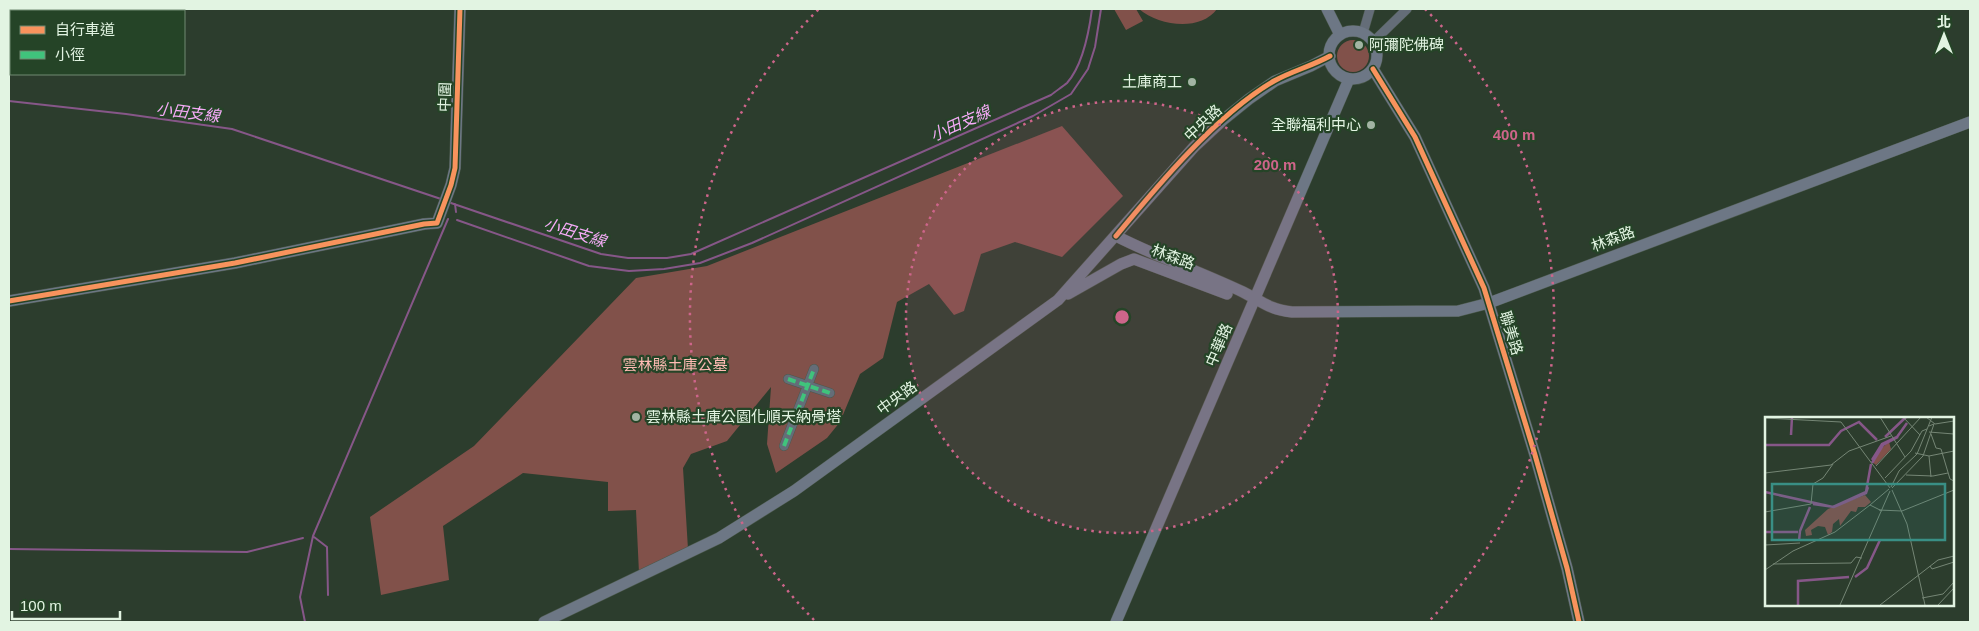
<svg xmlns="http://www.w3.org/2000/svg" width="1979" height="631" viewBox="0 0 1979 631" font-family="Arial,'Noto Sans TC',sans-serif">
	<rect width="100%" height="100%" fill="#2c3d2d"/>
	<!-- green -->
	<path fill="#81514a" d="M1114,9H1136L1143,21L1126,30Z
		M1139,9H1217C1200,32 1159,26 1139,9Z
		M1337 56a16 16 0 1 1 32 0a16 16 0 1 1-32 0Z
		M1062,126L1123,196L1062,257L1015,242L981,254L964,311L954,315L929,284L897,302L883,358L860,374L840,422L827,438L776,473L767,444L771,387L727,441L691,454L683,468L688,549L639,573L636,510L608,511V482L523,473L443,526L449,580L381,595L370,517L474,446L636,278L707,266Z"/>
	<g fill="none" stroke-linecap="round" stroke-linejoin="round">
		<!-- stream -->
		<path stroke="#865788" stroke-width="2" d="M9,101L126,114L232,129L441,199
			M448,202L601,254L628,258H667L691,254L1051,95C1056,91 1062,87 1067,83C1083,65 1089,32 1092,9
			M455,204L456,212
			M457,220L589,266L629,271L664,269L700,263L752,243L1033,116L1071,94L1088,69L1095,47L1101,9
			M314,537L327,547L328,595
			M9,549L247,552L303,538
			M305,622L300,597L313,536L448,219"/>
		<defs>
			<path id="street" d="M1363,33L1370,9
				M1373,42L1407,9
				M788,379L830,393
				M784,446L814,369"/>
			<path id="secondary" d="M1327,9L1340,35
				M1329 55a24 24 0 1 1 48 0a24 24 0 1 1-48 0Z
				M1373,69L1415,137L1484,288L1535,455L1567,568L1579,622
				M1116,236C1157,257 1201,272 1243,292C1263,302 1268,309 1292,312L1458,311L1489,303L1970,122
				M1068,294L1121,264L1134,259L1227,294
				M9,301L235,263L424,224L437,223L451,185L455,168L460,9
				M544,622L719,538L794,491L1058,300L1194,147L1223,120L1249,99L1275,81L1311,66L1330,56
				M1116,622L1349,79"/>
		</defs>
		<!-- street casing -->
		<use href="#street" stroke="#4b594c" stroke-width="10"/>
		<!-- secondary casing -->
		<use href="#secondary" stroke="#4b594c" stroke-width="12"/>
		<!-- street -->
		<use href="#street" stroke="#646d78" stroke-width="9"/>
		<!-- secondary -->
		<use href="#secondary" stroke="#6d7785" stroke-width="11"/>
		<!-- quiet -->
		<path stroke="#40c37c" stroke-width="4" stroke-dasharray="8 4" stroke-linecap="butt" d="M788,379L830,393
			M784,446L814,369"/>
		<defs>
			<path id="cycleway" d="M1373,69L1415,137L1484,288L1535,455L1567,568L1579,622
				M1116,236C1158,185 1216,115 1274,81C1292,71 1312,66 1330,56
				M9,301L235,263L424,224L437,223L451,185L455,168L460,9"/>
		</defs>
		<!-- cycleway casing -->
		<use href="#cycleway" stroke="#254427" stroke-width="8"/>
		<!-- cycleway -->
		<use href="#cycleway" stroke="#f8935d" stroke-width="5"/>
	</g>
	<!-- distance rings -->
	<circle cx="1122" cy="317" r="216" fill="#cd658a" fill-opacity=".12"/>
	<g fill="none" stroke="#cd658a" stroke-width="2.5" stroke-dasharray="2.5 5">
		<circle cx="1122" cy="317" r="216"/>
		<path d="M814 620A432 432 0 0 1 819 9M1425 9A432 432 0 0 1 1430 620"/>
	</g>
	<!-- markers -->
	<g fill="#a2b4a3" stroke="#254427" stroke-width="2">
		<circle cx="1359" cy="45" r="5"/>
		<circle cx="1192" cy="82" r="5"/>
		<circle cx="1371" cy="125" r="5"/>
		<circle cx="636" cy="417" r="5"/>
	</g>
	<g text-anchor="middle" stroke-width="4.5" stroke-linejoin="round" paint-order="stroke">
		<!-- poi labels -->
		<g font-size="15" fill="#e2f4e2" stroke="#254427" text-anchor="start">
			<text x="1369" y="50">阿彌陀佛碑</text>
			<text x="1182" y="87" text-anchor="end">土庫商工</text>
			<text x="1361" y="130" text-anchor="end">全聯福利中心</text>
			<text x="646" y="422">雲林縣土庫公園化順天納骨塔</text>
		</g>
		<!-- street labels -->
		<g font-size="15" fill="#e2f4e2" stroke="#254427">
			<text transform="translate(445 97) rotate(-88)" y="5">中圍</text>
			<text transform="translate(1203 123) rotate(-43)" y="5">中央路</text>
			<text transform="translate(1613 239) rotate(-21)" y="5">林森路</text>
			<text transform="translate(1173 257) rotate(20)" y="5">林森路</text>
			<text transform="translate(1511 333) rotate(73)" y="5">聯美路</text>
			<text transform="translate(1219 345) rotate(-67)" y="5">中華路</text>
			<text transform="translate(897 398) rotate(-36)" y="5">中央路</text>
		</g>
		<!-- park labels -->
		<g font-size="15" fill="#ffbbb4" stroke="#254427">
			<text x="675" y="370">雲林縣土庫公墓</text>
		</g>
		<!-- water labels -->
		<g font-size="16" font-style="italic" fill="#f5aaf7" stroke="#254427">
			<text transform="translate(188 112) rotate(7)" y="6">小田支線</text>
			<text transform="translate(960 123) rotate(-24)" y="6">小田支線</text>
			<text transform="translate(575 232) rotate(17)" y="6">小田支線</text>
		</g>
	</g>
	<!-- overview -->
	<g transform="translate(1765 417)">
		<rect width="189" height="189" fill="#2c3d2d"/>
		<path d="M124,25L126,32L111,48L107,45L113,34ZM100,78L106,85L100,90H93L91,95L86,94L75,109L74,102L68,107L67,115L63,118L60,110L53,109L46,113L47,118L41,119L40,113L63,92Z" fill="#81514a"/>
		<path fill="none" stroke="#865788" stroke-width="2.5" d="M26,18L27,0M120,20L141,0M0,28H64L76,14L94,5L112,23M107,43L117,27L132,20L142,6M107,46L118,28L133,20M0,75L68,90L101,75L106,47M48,87L69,90L101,76L103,70M0,115H33M34,124L35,114L45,90M90,160L102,151L115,123M33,188V164L84,160"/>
		<path fill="none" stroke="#758675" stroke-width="1" d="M115,0L140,40M138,0L155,18M161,0L170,7L189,4M0,1L76,5L125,71M164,15L189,17M166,17L171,31L176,32L185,62L189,64M150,36L164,39L189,34M164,39L166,60M111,49L156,0M0,56L66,48L84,34L126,19M141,58L168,59L183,56M120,61L146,34L157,14L162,12M126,70L134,54L152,37L167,0M127,71L158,39L169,7L164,9M127,73L142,107L160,188M105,88L124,72M114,93L137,94L189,73M0,95L46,87L48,67L58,61L68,47M0,128L35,126M8,147L86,146L91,140L97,141M165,149L167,152L189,145M0,153L28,134L70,115L105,88L117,94M157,181L178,177L189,165M75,188L125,74M115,188L173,143L189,139V126M173,188L189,171"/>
		<path fill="#398f85" fill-opacity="0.15" stroke="#398f85" stroke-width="2.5" d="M7,67H180V123H7Z"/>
		<rect width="189" height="189" fill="none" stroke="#e2f4e2" stroke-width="2.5"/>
	</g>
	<circle cx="1122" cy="317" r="8" fill="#cd658a" stroke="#254427" stroke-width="2.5"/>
	<g font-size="15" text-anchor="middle" font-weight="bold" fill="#cd658a" stroke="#254427" stroke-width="4.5" stroke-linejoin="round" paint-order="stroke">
		<text x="1514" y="140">400 m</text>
		<text x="1275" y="170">200 m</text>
	</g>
	<!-- border -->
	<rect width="1979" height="631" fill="none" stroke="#e2f4e2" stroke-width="20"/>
	<!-- legend -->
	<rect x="10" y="10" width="175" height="65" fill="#254427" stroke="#718a72"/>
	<rect x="20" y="26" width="25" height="8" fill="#f8935d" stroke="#718a72"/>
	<text x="55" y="35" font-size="15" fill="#e2f4e2">自行車道</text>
	<rect x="20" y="51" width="25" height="8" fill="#40c37c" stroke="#718a72"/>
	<text x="55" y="60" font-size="15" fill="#e2f4e2">小徑</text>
	<!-- north arrow -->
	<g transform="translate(1944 35)" stroke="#254427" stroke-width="4" paint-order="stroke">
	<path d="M0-4L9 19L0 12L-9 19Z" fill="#e2f4e2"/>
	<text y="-8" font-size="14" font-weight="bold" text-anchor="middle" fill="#e2f4e2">北</text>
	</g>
	<!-- scale -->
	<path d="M12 611v8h108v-8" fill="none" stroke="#e2f4e2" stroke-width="2.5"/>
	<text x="20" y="611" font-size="15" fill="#e2f4e2" stroke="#254427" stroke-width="4" paint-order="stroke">100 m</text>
</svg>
